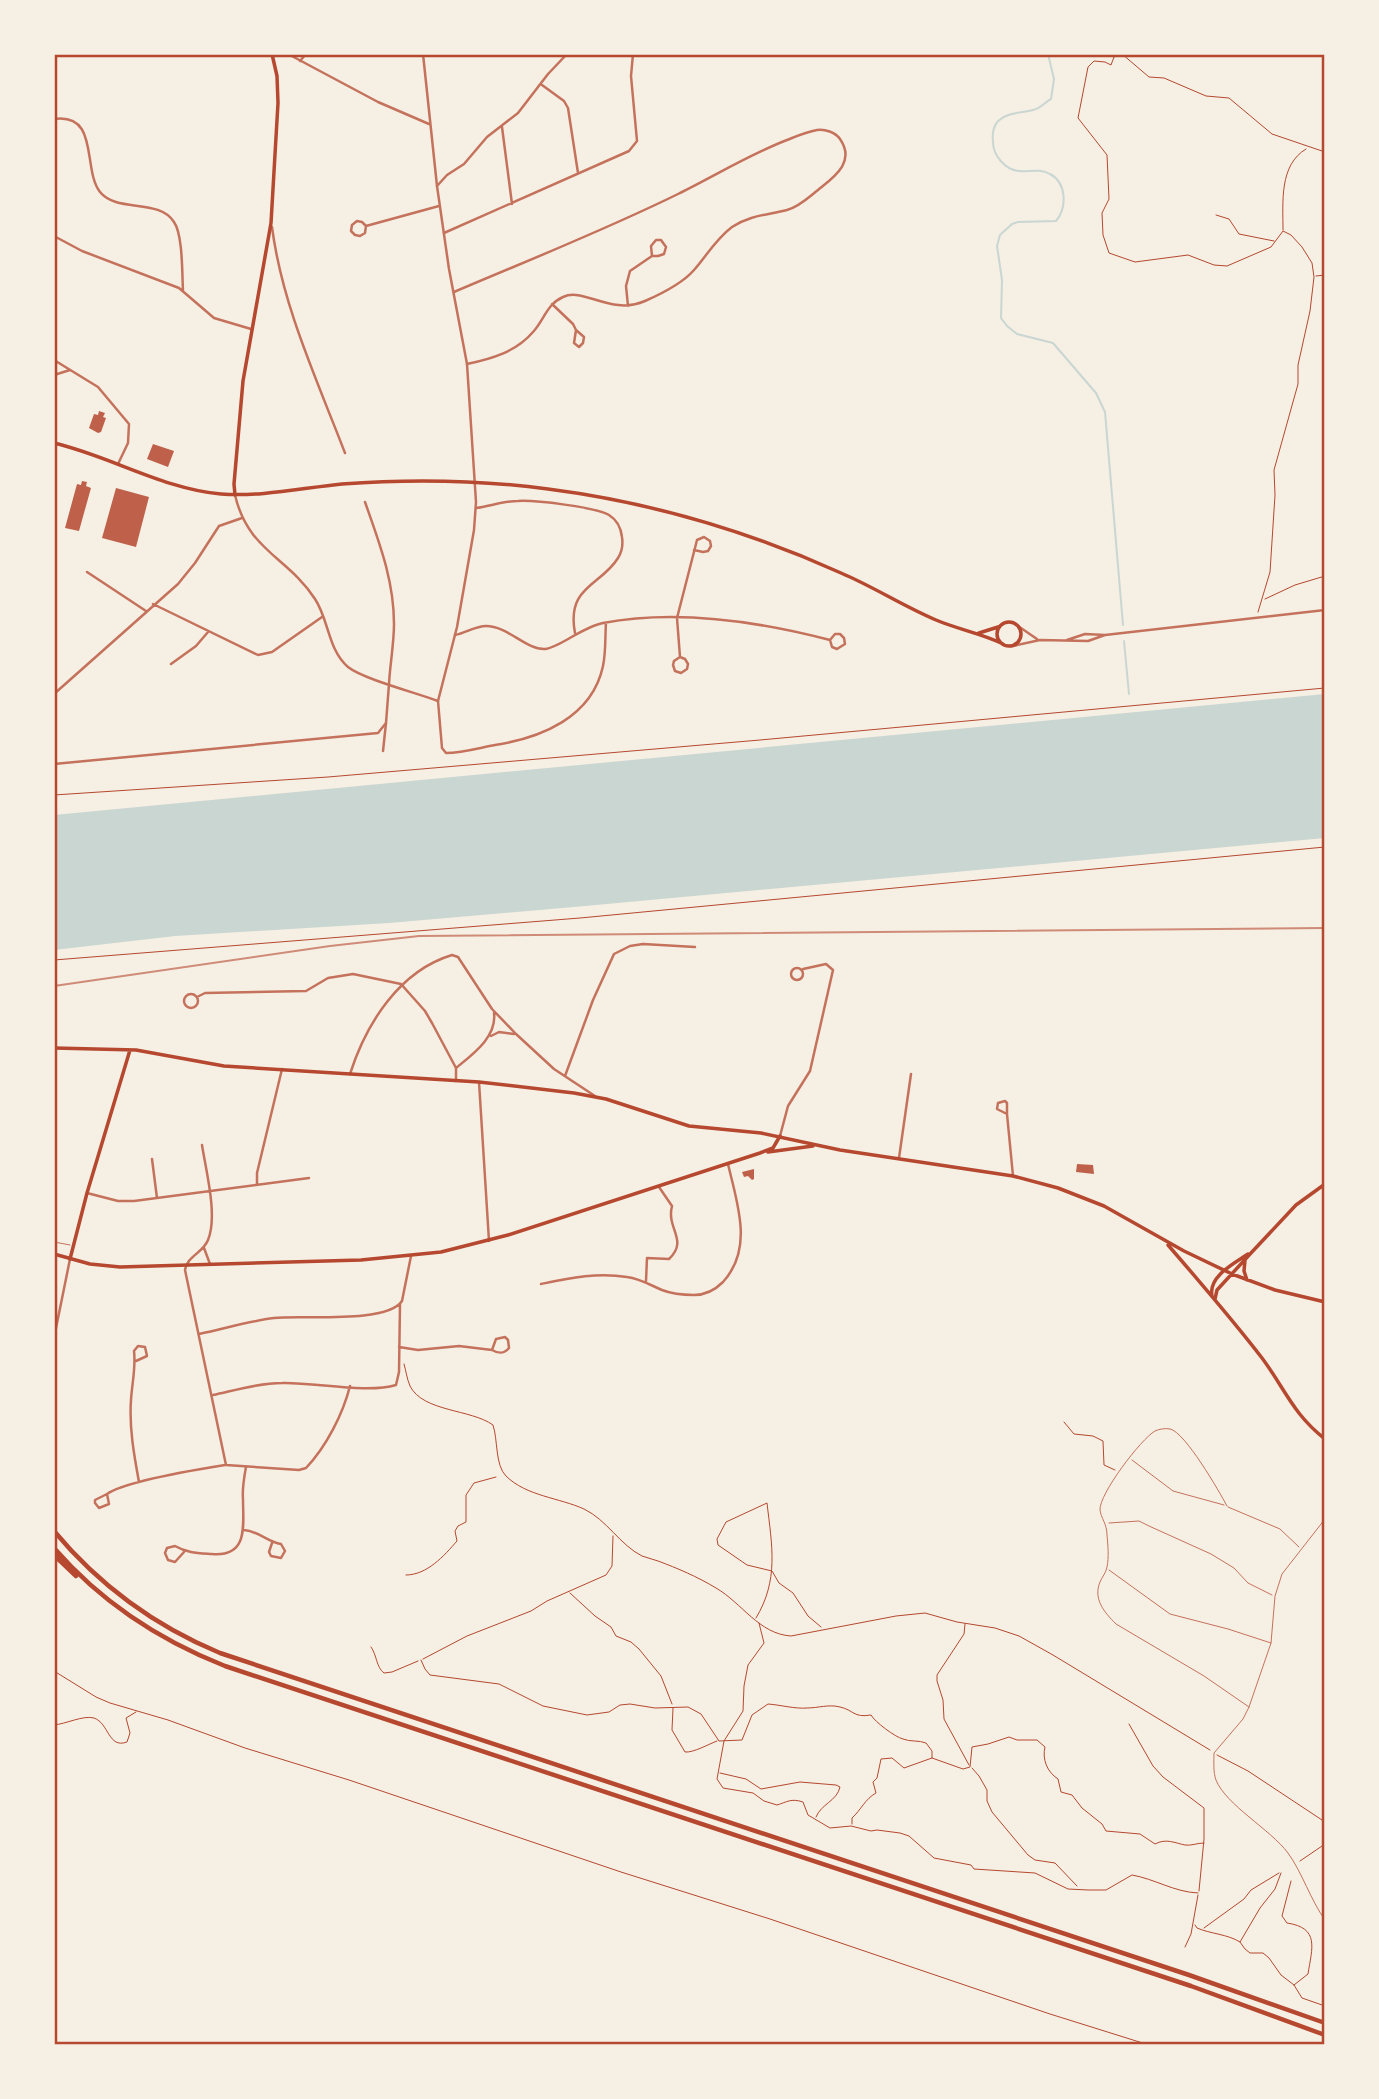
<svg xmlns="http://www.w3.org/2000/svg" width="1379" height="2099" viewBox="0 0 1379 2099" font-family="Signika,sans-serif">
	<rect width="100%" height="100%" fill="#f6efe4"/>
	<!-- water -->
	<path fill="#c9d6d2" d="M1325,694V838L585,906L389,923L175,936L54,950V815Z"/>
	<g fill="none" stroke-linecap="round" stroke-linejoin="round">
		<!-- stream -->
		<path stroke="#c9d6d2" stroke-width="2" d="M1048,54L1054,79L1051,99C1045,102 1040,109 1033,110C1021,113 1008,112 998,121C993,127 992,134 993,142C993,155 1005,170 1019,171C1029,172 1040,168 1050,174C1067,183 1067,208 1056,221L1018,222L1012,224L1000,235L997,246L1002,280L1001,318L1007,326L1017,334L1053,343L1096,393L1105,412L1123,625
			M1124,641L1129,694"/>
	</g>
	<!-- building -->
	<path fill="#bf614a" d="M99,411L105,413L103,417L106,418L101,432L98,433L89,428L94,414L98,415Z
		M153,444L174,451L168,467L147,459Z
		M82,481L87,482L86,486L91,488L79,531L65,528L77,484L81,485Z
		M116,488L149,497L136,547L102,538Z
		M1077,1164L1093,1165L1094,1174L1076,1172Z
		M754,1169V1179L752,1180L748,1176L744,1177L742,1172Z"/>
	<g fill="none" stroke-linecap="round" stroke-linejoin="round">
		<!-- path -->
		<path stroke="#b5482f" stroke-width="1" d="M1216,215L1229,219L1239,234L1274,241
			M1283,230C1283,202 1279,165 1306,149
			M1316,276L1325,275
			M1265,599L1295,585L1325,576
			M1258,612L1270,572L1275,495L1274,470L1298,384V365L1310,311L1314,277L1312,263L1302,247L1291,235L1283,231L1271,247L1227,266L1214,265L1188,255L1135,262L1109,253L1103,235L1102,213L1109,199L1107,155L1078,118L1088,67L1094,61L1105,62L1111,65L1114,57L1122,54L1149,77L1164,78L1206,96L1229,98L1272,134L1325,152
			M54,795L328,777L760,740L1325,688
			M54,960L580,918L1325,847
			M404,1364C406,1371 407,1379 410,1386C423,1412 471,1409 493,1425C498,1440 495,1465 506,1476C526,1496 560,1498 584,1509C607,1520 620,1545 642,1556C647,1558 653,1559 658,1561C677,1568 698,1577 716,1588C742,1603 759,1634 791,1636L896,1616L925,1613L957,1622L995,1628L1019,1636L1053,1655L1210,1750
			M1064,1422L1074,1434L1093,1436L1103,1441L1104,1465L1115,1470
			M406,1575C427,1575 444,1556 457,1541L455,1531L458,1526L466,1522V1495L474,1483L496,1477
			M570,1593L595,1616L611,1627L616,1636L631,1642L639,1649L661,1676L672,1704
			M756,1618C779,1580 772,1546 767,1503L726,1522L717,1539L718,1545L747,1565L772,1571L779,1583L793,1593L808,1616L821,1627
			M759,1623L764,1643L748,1665L744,1686L743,1711L724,1741L717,1779L723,1788L753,1793L764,1801L777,1805C787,1802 791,1798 803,1802L808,1815L830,1828L851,1826L871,1831L877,1830L900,1833L909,1836L934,1858L971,1865L974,1869L1035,1873L1068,1889L1088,1890H1106L1132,1875C1155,1879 1174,1892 1198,1893
			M965,1624L964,1634L937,1675V1681L943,1700L944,1719L969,1765
			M371,1647C377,1655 376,1667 384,1673L392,1672L418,1661
			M423,1659L467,1636L531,1611L547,1601L606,1575L612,1566L613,1536
			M421,1660L425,1669L430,1675L499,1684L543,1706L587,1715L609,1712L620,1705L630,1704L655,1708L688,1707L701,1714L719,1741L742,1740L752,1715L768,1704C781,1705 795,1709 807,1708C818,1708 829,1704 840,1707C854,1710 853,1718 871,1715C875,1722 895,1737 903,1739C910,1742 919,1740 926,1743L932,1751V1758L963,1769L970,1767L972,1747L988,1744L1009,1737L1017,1740H1037L1045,1747C1042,1759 1047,1772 1058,1779L1061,1792L1072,1795L1082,1808L1102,1824L1106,1831L1140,1834L1155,1844C1166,1838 1175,1843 1185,1845C1191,1846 1197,1843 1204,1843
			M54,1671L96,1697L110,1703L168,1720L245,1748L349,1780L621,1872L770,1919L1050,2014L1149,2045
			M673,1708L672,1730L685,1752C693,1753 709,1744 717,1741
			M1129,1724L1153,1766L1163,1777L1204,1808V1839L1199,1891
			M54,1725C66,1724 83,1715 94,1718C109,1723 108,1749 127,1742L130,1733L126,1718L136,1712
			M1217,1755L1248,1771L1325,1822
			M972,1768L979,1776L987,1790V1801L992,1812L1028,1855L1035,1860L1055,1863L1077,1886
			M720,1773L746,1779L761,1789L800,1782L836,1785L840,1787C837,1801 821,1804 816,1817
			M852,1824V1818C861,1810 865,1799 876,1793L873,1782L877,1778L881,1759L892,1758L904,1768L932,1758
			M1300,1861L1325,1844
			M1291,1881L1282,1916L1287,1923C1320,1928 1312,1948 1308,1974L1294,1985
			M1195,1925L1197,1928C1211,1934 1227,1934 1240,1942L1260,1908L1275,1889L1281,1873
			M1204,1928L1244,1899L1251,1890L1279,1873
			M1240,1942L1245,1949L1250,1953H1263L1269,1958L1281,1975L1294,1985L1302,1998L1325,2006
			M1185,1947L1191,1934L1198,1895"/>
		<!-- service -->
		<path stroke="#c5725c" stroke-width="1" d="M54,1242L70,1245
			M1132,1460L1173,1491L1224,1505
			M1227,1506C1219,1491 1185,1432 1170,1429C1166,1428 1159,1429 1155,1431C1141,1439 1099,1494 1100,1510C1101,1518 1107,1524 1107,1535C1108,1545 1109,1558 1107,1567C1106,1573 1102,1577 1100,1582C1093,1599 1104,1612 1116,1624L1204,1676L1249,1707
			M1228,1507L1280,1529L1299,1547
			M1325,1519L1282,1574L1275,1596L1271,1643L1249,1707L1243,1719L1214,1753C1214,1761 1213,1772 1216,1780C1226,1805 1270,1829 1288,1853C1303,1874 1310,1899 1325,1920
			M1109,1523L1139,1521L1149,1526L1211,1554L1234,1568L1248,1583L1272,1595
			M1109,1570L1170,1614L1228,1629L1271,1643"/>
		<!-- minor -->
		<path stroke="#c5725c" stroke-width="2.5" d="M288,54L378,102L429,124
			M300,61L306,54
			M542,85L564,101L568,108L578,173
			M54,119C100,113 82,169 100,192C117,213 159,198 174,222C183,235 182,274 183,291
			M502,127L512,204
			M437,186L447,175L464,164L487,137L518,113L548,74L567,54
			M366,226L362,222L357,221L352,225L351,231L355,235L360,236L365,233L366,226L439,206
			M272,227C282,305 317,380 345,453
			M444,233L629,151L637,141L631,76L633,54
			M54,236L82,251L179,288L214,318L251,329
			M454,292C529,260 605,230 678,194C715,176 748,155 787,140C797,136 806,132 817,130C825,129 835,132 840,139C856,162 834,177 818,190C809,197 799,207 787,210C768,215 750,215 732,227C716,239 707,255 694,270C682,284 661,294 645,301C611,316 584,287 563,297C547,304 544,320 533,332C516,352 491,359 467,364
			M552,304L573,324L576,330L574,343L579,347L583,343L584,337L576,330
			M628,306L626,286L630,271L652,256H658L664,254L666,247L661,240H656L651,246L652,256
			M54,360L98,387L129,424L128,443L118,464
			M54,375L70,370
			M365,502C379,542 394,580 394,624C394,644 390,664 389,684
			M476,508C490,506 504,501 518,501C534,500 596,507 609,515C617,520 621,528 622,537C623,544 622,552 618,558C601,586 566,586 575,633
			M87,572L146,611
			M153,604L258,655L272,652L322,617
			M1018,626L1037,639
			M455,635C466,633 475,626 486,626C508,626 526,650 545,649C559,648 582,627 603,623C677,609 757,621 830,640L832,647L837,649L845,644L844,638L840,634H835L830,640
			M1067,640L1085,634L1105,635L1325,610
			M1013,646L1040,640L1088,641L1105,635
			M680,657L674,661L673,665L675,671L681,673L687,669L688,664L685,659L680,657L677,618L696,544L697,540L704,537L710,541L711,546L708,551L703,552L694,550
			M171,664L196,646L208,632
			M54,694L178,584L195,563L219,526L242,518
			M438,701L442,748L446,753C462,753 479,748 495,745C540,738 592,718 603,666C606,652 605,637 606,623
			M383,751L386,723
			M791 974a6 6 0 1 1 12 0a6 6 0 1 1-12 0Z
			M184 1001a7 7 0 1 1 14 0a7 7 0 1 1-14 0Z
			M197,997L205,993L306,991L328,978L353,974L401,984L425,1011L432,1023L456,1068V1081
			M491,1036L499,1032L514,1034
			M456,1068C473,1054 497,1037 494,1013
			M350,1074C366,1024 399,971 452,955L458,957L492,1009L516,1034L554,1069L595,1096
			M565,1076L593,1000L614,954L630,946L643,944L695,947
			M1007,1114V1103L1005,1101L998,1103L997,1109L1007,1114L1013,1176
			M780,1136L788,1106L810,1071L833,970L826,964L803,969
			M202,1145C206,1171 218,1216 208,1240C203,1253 187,1256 185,1270L226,1465L299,1470L306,1468C326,1447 343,1414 350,1386
			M899,1158L911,1074
			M152,1159L157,1198
			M257,1184V1173L282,1069
			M87,1193L118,1201H134L309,1178
			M204,1248L210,1264
			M646,1281L647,1258L669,1259C689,1240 666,1229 672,1206L659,1187
			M541,1284C570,1278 597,1272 627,1277C641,1279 650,1285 662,1290C672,1294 684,1295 694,1295C705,1295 715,1290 723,1282C754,1248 737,1203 728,1164
			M199,1334C224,1329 249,1321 274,1318C301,1315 387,1324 402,1301L411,1256
			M54,1338L70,1259
			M399,1347L418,1350L459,1346L492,1350L496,1339L505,1337L508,1340L509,1348C504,1354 499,1354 492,1350
			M136,1361L147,1356L145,1347L138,1346L134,1351C136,1368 132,1383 131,1400C129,1427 134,1455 139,1482
			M213,1395C236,1390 259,1383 282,1383C315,1382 366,1394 396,1385L399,1372L400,1304
			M107,1494C125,1481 200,1469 225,1465
			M107,1494L109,1504L99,1508L95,1503V1500Z
			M244,1530C259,1531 267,1542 281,1544L285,1551L281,1558L271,1556L269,1552L272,1543
			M184,1552L175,1562L168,1560L165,1553L167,1548L175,1546C187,1553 198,1553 212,1554C249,1557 243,1525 243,1499C242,1488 244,1478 246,1467"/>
		<!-- tertiary -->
		<path stroke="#c5725c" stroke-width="2.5" d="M235,495C248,551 288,557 315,599C329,620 328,650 348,667C363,679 417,693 438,701L457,627L474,530L476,502L467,364L449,269L437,186L423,54
			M54,764L378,733L386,723L389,684
			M479,1082L489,1241"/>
		<!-- secondary -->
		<path stroke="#b5482f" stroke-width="3.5" d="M54,443C110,456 163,489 221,494C261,497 302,488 342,484C410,479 480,480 548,489C649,502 748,531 841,573C874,587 903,606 936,620C957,629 980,633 1001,643
			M235,495L234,484L243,381L271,223L278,103L277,76L272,54
			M997 634a12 12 0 1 1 24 0a12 12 0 1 1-24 0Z
			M979,633L998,627
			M54,1048L136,1050L224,1066L479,1082L574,1093L606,1099L689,1126L761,1133L840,1150L1013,1176L1058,1188L1104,1206L1184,1251L1232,1274L1275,1290L1325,1302
			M768,1152L813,1146
			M1168,1245C1200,1282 1232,1319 1262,1358C1285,1389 1293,1414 1325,1439
			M54,1254L90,1264L120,1267L361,1260L441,1252L508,1235L760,1153L773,1148L780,1136
			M70,1259L87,1193L130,1050
			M1245,1260L1244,1271L1247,1280
			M1212,1296C1208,1276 1235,1263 1248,1254
			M1215,1299L1217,1290L1251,1253L1296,1205L1325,1184"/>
		<!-- motorway -->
		<path stroke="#b5482f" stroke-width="4.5" d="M54,1531C99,1585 155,1626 220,1653L1189,1975L1325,2023
			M54,1548C101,1602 159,1640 225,1666L1191,1986L1325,2035
			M54,1555L76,1576"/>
		<!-- rail -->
		<path stroke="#cf8b77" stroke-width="2" d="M54,986L330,946L419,936L1325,928"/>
	</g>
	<!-- border -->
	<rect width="1379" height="2099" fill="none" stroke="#f6efe4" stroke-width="112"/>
	<rect x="56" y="56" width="1267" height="1987" fill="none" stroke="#b5482f" stroke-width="2.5"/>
</svg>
